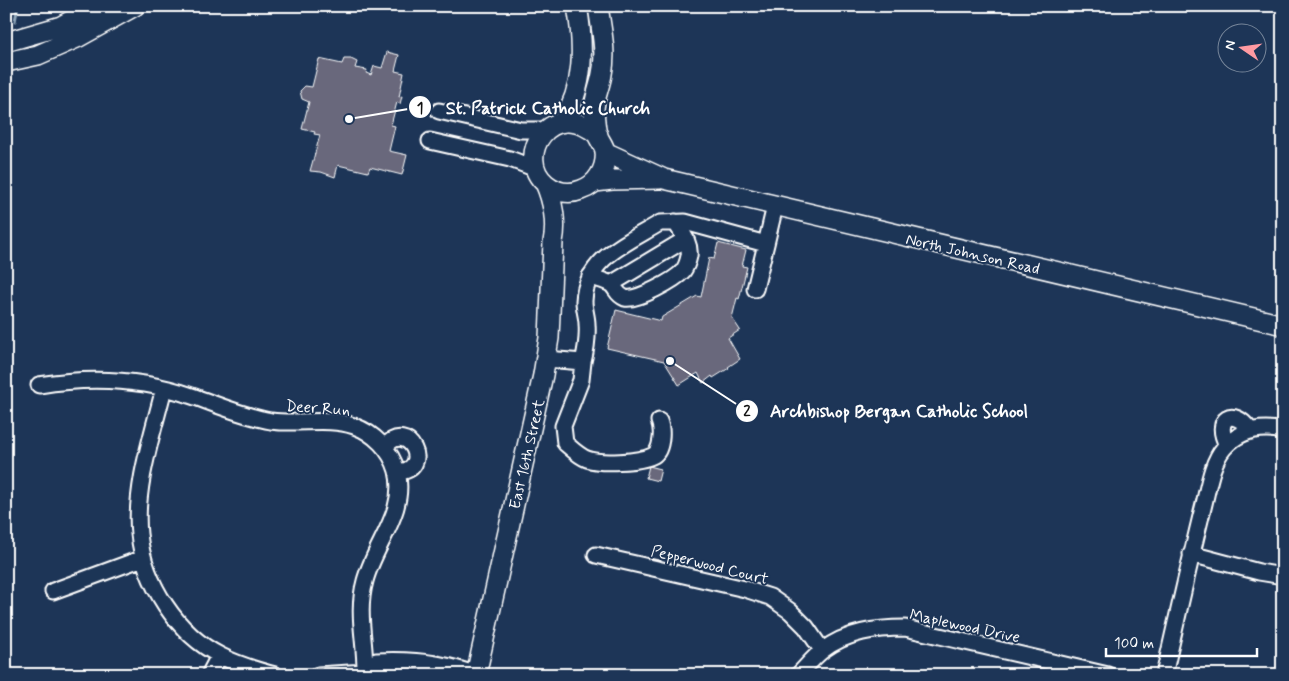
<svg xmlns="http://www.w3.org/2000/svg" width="1289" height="681" viewBox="0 0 1289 681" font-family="Mynerve,sans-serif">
	<rect width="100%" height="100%" fill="#1d3557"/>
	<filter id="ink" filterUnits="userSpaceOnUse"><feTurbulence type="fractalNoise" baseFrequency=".02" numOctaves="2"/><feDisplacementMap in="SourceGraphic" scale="10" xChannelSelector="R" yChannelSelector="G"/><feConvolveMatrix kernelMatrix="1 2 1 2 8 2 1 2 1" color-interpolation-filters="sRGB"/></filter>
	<g filter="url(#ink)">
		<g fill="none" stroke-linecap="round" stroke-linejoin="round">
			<!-- stream -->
			<path stroke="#91a7bb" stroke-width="3" d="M15,21L18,6"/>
		</g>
		<!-- building -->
		<path fill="#69687b" stroke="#fff" d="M387,52L399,55L395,71L404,73L399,97L402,96L400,104L397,102L391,125L395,126L389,151L407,155L402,175L370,167L368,172L338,165L335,177L321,172L310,171L320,135L314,134L315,132L302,129L309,102L302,99L300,91L305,86L312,87L319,59L342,64L344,59H351L357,62L355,68L367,70L366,73L371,75L374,66L382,68Z
			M718,243L746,250L742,266L747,267L739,299L737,298L732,318L740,330L728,338L740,359L728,367L729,368L713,378L712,376L703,383L698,373L679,385L664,361L607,348L616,310L661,321L662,317L697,296L701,297L709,258L714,259Z
			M649,466L661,469L658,481L646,478Z"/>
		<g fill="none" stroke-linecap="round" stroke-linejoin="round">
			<defs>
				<path id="minor" d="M439,111L521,130H546
					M430,141L510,159L536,169
					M590,276C596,279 607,281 612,285C617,290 617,295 625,298C637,301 675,280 683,271C686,267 688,261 689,256C691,243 682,233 675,222
					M611,284L686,239
					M755,289L766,244
					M546,359L583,362L581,380L563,426L565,443C572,449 579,456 587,459C600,464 640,462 652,456C662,452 663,430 659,421
					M583,362C586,350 588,337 587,324C587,317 584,309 584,301C586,258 627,243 660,223L685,222L766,244L775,206
					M39,385C89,377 143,379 192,396C218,405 243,416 271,421C298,425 328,417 354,426C374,433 391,450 397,471C407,512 375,543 365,581C356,614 366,642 365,675
					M164,388C153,433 134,488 139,534C144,583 177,634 221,656C238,665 256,670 275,675
					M1227,445C1213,419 1233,406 1250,430
					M385,447C408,418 435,471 397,472
					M1191,554L1259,572L1283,576
					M596,555L745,589L770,597L790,611L806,627L822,650
					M53,591L143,558
					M365,672L376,661C411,659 443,662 476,675
					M209,675L219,656
					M318,675L365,672L370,675
					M798,675C806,667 814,657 823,650C847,632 876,628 905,628L1108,675
					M1164,675C1177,619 1189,564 1203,508C1208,489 1211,463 1224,448C1240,430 1260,426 1283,431"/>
				<path id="major" d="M6,42L61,26L97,6
					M6,62L38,55L79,37L135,6
					M562,122C585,87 584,46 577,6
					M598,135C552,95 513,157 546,184C556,192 569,195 581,190C597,185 607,168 605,151C604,145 599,140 597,134C595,127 595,119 594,111C594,98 600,87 602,74C607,52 601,28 598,6
					M605,152L664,179L1283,325
					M595,182L612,180L660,179
					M476,675L543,375L549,338L553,242C557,223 553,201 545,183"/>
			</defs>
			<!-- minor casing -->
			<use href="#minor" stroke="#fff" stroke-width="19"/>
			<!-- major casing -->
			<use href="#major" stroke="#fff" stroke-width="22"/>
			<!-- minor -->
			<use href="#minor" stroke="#1d3557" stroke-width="15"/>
			<!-- major -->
			<use href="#major" stroke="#1d3557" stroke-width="19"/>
		</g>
	</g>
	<g text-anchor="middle" stroke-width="4" stroke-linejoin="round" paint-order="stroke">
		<!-- street labels -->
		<g font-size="16" fill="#fff" stroke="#1d3557">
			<text transform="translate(973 253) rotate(13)" y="6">North Johnson Road</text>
			<text transform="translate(318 407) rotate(4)" y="6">Deer Run</text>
			<text transform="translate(526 454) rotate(-77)" y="6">East 16th Street</text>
			<text transform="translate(710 564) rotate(14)" y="6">Pepperwood Court</text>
			<text transform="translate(965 625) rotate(12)" y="6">Maplewood Drive</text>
		</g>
	</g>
	<!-- callouts -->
	<path fill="none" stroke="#fff" stroke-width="2" d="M349 119L420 107M670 361L747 411"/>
	<g fill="#fff" stroke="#1d3557" stroke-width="2">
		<circle cx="349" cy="119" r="5"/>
		<circle cx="670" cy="361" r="5"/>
		<circle cx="420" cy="107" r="12"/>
		<circle cx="747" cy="411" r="12"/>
	</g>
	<g font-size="15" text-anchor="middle" font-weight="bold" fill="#111">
		<text x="420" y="113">1</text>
		<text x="747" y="416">2</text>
	</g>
	<g font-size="18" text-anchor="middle" font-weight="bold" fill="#fff" stroke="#1d3557" stroke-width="4" stroke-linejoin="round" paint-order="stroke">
		<text x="548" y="114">St. Patrick Catholic Church</text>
		<text x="899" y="417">Archbishop Bergan Catholic School</text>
	</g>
	<!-- margin -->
	<rect width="1289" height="681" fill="none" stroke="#1d3557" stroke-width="25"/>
	<rect x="12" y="12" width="1264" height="656" fill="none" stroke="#fff" stroke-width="2" filter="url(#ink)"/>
	<!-- north arrow -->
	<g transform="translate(1242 48) rotate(283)"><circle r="24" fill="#1d3557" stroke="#77869a"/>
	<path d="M0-4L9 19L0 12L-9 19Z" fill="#ff9aa2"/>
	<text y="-8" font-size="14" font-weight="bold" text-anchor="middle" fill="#ffffff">N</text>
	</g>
	<!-- scale -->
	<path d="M1106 648v8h151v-8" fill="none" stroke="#ffffff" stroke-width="2.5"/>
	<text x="1114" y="648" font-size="15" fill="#ffffff" stroke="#1d3557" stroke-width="4" paint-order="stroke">100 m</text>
</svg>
